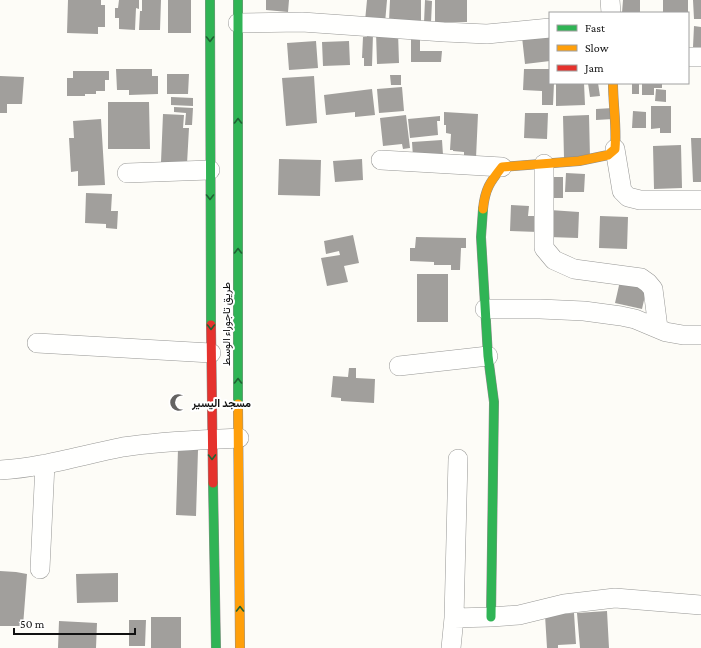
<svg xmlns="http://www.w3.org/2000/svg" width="701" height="648" viewBox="0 0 701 648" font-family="'Crimson Pro',Vazirmatn,serif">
	<rect width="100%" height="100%" fill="#fdfcf7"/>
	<!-- building -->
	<path fill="#a19f9c" d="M68,0H101V5H105V27H98V34L67,33Z
		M119,0H139V9L136,8L135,30L119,29V18H115V8H118Z
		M142,0H161L160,30H139L140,11H142Z
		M168,0H191V33H168Z
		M266,0H289L288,12L266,10Z
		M367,0H387L385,23L365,21Z
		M390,0H421V22L389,21Z
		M425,0L432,1L431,23H424Z
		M435,0H467V22H435Z
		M623,0H640V13H622Z
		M663,0H688V13H663Z
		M693,0H701V19H694Z
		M694,26L701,27V47H693Z
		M376,32H398L399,63L377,64Z
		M550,33V61L525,64L522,37Z
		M367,34H373L372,66H364V58H362L363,37H367Z
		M411,38H420V51H442L441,62H411Z
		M316,41L318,68L289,70L287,43Z
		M349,41L350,65L323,66L322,42Z
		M116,69H152V76H158V94L129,95V90H117Z
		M524,69H550V83H554L553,105H542V91L523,90Z
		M73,71H109V80H105V91H96V94H85V96H67V78H73Z
		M167,74H189L188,94H167Z
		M390,75H401V85H391Z
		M0,76L24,77L22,104H7V113H0Z
		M314,76L317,123L286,126L282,78Z
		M556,83H584L585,105L556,106Z
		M588,83H598L600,96L590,97Z
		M632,83H639V94H632Z
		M642,83H662V88H654V95H642Z
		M402,87L404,111L379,113L377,89Z
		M372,89L375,115L355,117V112L326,115L324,95Z
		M656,89L666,90V102L655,101Z
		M171,97L193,98V106L171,105Z
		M108,102H149L150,149H108Z
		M651,106H671V133H660V128L651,129Z
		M174,107L193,108L192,125H185L186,113L174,112Z
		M613,108V119L596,120V109Z
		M633,111L646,112V128H632Z
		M444,112L478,114L476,158L464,157V152L453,151V150H450L451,134L446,133V125H444Z
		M525,113H548L547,139L524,138Z
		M163,114L184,115L183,128H189L187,164L161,162Z
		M406,115L410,148L403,149L402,144L383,146L380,118Z
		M589,115L590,158H564L563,116Z
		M440,116V121H437L438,135L410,138L408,119Z
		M101,119L105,185L78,186V171L71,172L69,138H74L73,121Z
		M691,138H701V182H693Z
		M442,140L443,155L413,157L412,142Z
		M681,145L682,188L654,189L653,146Z
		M279,159L321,160L320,196L278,195Z
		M362,159L363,180L335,182L333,161Z
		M566,173L585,174L584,192H565Z
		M553,177H563V198H553Z
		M86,193L112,194L111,211H118L117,229L106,228V224L85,223Z
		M511,205L529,206L528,216H538V232L510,231Z
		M550,210L579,212L578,238L549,237Z
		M600,216L628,217L627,249L599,248Z
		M353,235L359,263L344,266L348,282L327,286L321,258L340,255L339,251L326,254L324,241Z
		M416,237L466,238V248H461L460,270H451V265H434V262L410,261V248H415Z
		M417,274H448V322H417Z
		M620,281L647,287L642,309L615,303Z
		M349,368H356V378L375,379L374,403L341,401V398L331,397L333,376L348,377Z
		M178,449L198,450L196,516L176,515Z
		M0,571L16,572L27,574L23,626H0Z
		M118,573V602L77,603L76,574Z
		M607,611L609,648H580L577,613Z
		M574,613L576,644L558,645V648H547L545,615Z
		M151,617H181V648H151Z
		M129,620H146L145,646H129Z
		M59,621L97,623L96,648H58Z"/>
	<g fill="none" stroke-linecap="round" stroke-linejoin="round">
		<defs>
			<path id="street" d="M610,0L611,13
				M238,23L302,22L444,32L487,34L550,28
				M688,57H701
				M615,149L622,191L628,197L640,200H701
				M381,160L502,167
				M544,164V248L554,260L574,269L641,278L648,283L653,289L658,328
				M127,173L210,170
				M485,309H540L584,311L621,316L635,319L666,332L683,335H701
				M37,343L211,353
				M399,366L488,356
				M0,470C41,468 82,455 123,447C161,441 200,440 239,438
				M40,569L45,464
				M454,618L491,617L519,615L564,604L615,598L701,605
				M451,648L454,618L458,459"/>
			<path id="fast" d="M210,0L211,325
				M238,0V404
				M483,209L481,237L488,356L494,402L491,617
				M213,483L216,648"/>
			<path id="slow" d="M483,209C485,189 490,182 502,167L579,161L608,155L615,149C617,127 613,105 613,83
				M238,404L240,648"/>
			<path id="jam" d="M211,325L213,483"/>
		</defs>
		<!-- street casing -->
		<use href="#street" stroke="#979795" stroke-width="20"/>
		<!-- fast casing -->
		<use href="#fast" stroke="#8e8d8b" stroke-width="10"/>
		<!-- slow casing -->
		<use href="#slow" stroke="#8e8d8b" stroke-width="10"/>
		<!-- jam casing -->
		<use href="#jam" stroke="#8e8d8b" stroke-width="10"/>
		<!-- street -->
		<use href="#street" stroke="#fffffe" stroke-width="19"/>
		<!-- fast -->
		<use href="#fast" stroke="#30b455" stroke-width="9"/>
		<!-- slow -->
		<use href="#slow" stroke="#ff9f0a" stroke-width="9"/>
		<!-- jam -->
		<use href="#jam" stroke="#e5322d" stroke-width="9"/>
	</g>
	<!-- one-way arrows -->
	<defs><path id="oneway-chevron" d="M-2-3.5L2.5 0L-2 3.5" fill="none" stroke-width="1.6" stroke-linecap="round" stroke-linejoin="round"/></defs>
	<g stroke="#206233">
		<use href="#oneway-chevron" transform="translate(210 39) rotate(90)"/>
		<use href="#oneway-chevron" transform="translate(238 121) rotate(-90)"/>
		<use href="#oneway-chevron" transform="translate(210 197) rotate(90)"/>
		<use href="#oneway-chevron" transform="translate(238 251) rotate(-90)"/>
		<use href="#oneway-chevron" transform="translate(211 327) rotate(90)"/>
		<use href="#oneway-chevron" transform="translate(238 381) rotate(-90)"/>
		<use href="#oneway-chevron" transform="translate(212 457) rotate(89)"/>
		<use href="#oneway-chevron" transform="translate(240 609) rotate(-90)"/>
	</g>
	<!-- icons -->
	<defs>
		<symbol id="mosque-bare" viewBox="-9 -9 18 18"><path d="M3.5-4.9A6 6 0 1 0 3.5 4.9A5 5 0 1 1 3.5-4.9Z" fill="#646362" stroke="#fff" stroke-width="2.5" paint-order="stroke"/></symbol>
	</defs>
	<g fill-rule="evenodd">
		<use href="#mosque-bare" x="166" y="390" width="25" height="25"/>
	</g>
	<g text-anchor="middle" stroke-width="4" stroke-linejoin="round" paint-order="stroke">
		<!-- street labels -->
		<g font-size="11" fill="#111" stroke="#fff">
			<text transform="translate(226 324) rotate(-90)" y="4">طريق تاجوراء الوسط</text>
		</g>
		<!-- poi labels -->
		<g font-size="11" font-weight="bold" fill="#111" stroke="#fff" text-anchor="start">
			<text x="192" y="407">مسجد اليسير</text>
		</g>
	</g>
	<!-- legend -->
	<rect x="549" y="12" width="140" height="72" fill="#ffffff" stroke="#a0a0a0"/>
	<rect x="557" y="25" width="20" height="6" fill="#30b455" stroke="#a0a0a0"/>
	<text x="585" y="32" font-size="12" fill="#111111">Fast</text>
	<rect x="557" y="45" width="20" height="6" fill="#ff9f0a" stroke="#a0a0a0"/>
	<text x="585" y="52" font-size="12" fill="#111111">Slow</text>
	<rect x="557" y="65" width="20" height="6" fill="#e5322d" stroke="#a0a0a0"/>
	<text x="585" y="72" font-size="12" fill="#111111">Jam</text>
	<!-- scale -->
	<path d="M14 628v6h121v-6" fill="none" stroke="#111111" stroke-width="2"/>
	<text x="20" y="628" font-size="12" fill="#111111" stroke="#ffffff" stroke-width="3" paint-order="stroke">50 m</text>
</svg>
